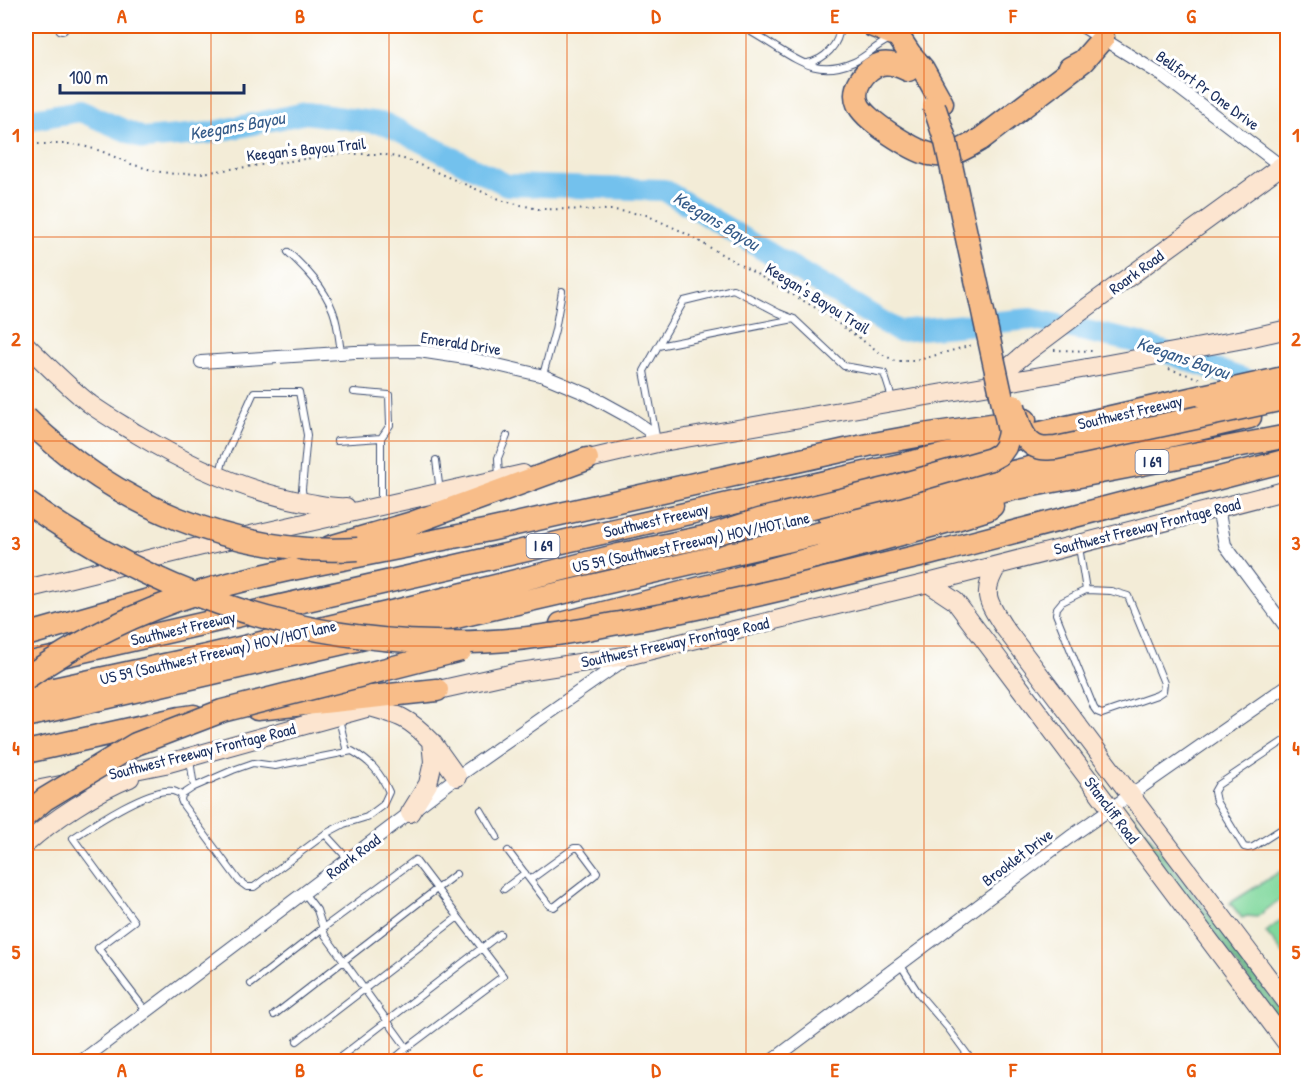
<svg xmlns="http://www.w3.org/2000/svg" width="1313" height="1087" viewBox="0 0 1313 1087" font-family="'Patrick Hand',sans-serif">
	<rect width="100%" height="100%" fill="#fff"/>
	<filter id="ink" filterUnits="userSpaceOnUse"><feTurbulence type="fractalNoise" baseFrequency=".0167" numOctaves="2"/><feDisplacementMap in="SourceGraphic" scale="12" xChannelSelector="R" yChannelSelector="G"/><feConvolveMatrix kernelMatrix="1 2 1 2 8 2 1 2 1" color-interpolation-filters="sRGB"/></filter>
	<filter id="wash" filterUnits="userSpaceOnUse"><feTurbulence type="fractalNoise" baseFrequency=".008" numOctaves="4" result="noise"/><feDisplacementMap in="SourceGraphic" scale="24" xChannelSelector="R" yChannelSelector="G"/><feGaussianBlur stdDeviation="1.35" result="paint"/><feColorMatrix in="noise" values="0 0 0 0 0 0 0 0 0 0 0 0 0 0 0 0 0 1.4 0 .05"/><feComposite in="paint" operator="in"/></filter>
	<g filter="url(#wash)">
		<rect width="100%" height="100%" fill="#f3ecd7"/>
		<!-- green -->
		<path fill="#80d89d" stroke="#4e847e" stroke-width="1.5" d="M1287,867V894L1257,917L1247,916L1242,918L1230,903Z
			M1287,915L1288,955L1286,957L1266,932Z"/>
		<!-- forest -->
		<path fill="#68b884" stroke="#427471" stroke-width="1.5" d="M1132,816L1141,824L1287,1017V1032L1134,828L1130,818Z"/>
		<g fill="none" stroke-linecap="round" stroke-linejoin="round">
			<!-- river -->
			<path stroke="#73c1ed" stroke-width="22" d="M26,120L80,111L145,139L209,133L306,113L386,124L507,185L664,190L898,331L1031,319L1136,342L1266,387"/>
		</g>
	</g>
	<g filter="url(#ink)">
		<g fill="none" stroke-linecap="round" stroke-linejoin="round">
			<defs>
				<path id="lane" d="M741,26C753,33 765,40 777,48C804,65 822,76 854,62C867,56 876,45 889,40
					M901,34L915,26
					M807,63C825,60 839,45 840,26
					M288,252C306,269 324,287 333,311C338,324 339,339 341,353
					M794,319L658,346L684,301L733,289L779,313L794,319L844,366L884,373L892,398
					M543,375L555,330L562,291
					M354,392L389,395L390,425L381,438V503
					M656,436L644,371L658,346
					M337,441L381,438
					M436,460L440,492
					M220,473L223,461L254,392H299L307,435L302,489L303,499
					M499,478L498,458L507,436
					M1079,547L1086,590L1062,602L1057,608L1056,614L1094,708L1097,712L1102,714L1157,695L1163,691L1164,683L1128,596L1111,591L1086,590
					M1288,738L1218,785L1214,792L1216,801L1244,847L1248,848L1253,847L1288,825
					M190,760L194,787L182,795L181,800L183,805L239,881L247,887H254L325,834L348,859
					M194,787L233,770L253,763L275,766L347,752
					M481,810L497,837
					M325,834L344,824L367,817L383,805L389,792C380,772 371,762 352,751L347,752L339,719
					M508,851L549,905L554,907L595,875L597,872L579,848H574L530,880
					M504,889L525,873
					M900,964L919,994L948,1028L973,1062
					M251,984L323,928L415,860L503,976L407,1048L325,935L317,910L304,893
					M146,1011L98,948L134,921L73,838C94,824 149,787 173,791C177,792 179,794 182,795
					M274,1015L456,874
					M297,1041L458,917
					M334,1062L500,934
					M390,1062L407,1048"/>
				<path id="street" d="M61,26L62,28
					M1082,26L1163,76L1281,166
					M201,362L355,352L419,351L472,359L544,376L589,395L629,417L648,430L657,443
					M1218,508L1225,545L1288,630
					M80,1062L457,777L627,658
					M770,1062L1070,837L1288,685"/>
				<path id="secondary" d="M1082,311L1288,161
					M1244,339L1288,329
					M26,345C47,365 67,386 90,404C105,415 121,424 137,434C190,466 248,493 310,503C322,505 334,508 346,507
					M988,385L1026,353
					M576,462L657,443L1087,368
					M998,565C981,592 987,601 1003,626L1288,1004
					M928,583L955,601L1288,1045
					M26,589L202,546L523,474
					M425,693L514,673L631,655L928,583L1288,490
					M370,707C399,715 409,718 431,741L433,762L428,784L410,813
					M432,742L457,777
					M26,792L165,764L384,703
					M26,844C52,820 97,791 130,778"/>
				<path id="highway" d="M873,26L898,36L910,54L923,69L942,103
					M1070,68L1083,61L1103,38
					M908,70C900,66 889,62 881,64C865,68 851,88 858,104C864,120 913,150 929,154C934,155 943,156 948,155C960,152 971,145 981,139L1083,61
					M828,513L862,507L1250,417
					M330,547L412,523L587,459
					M945,550L1288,460
					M292,569L489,530L868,445L923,435L1025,420
					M561,624L720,583L953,520L988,509L992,506
					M26,635L166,595
					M26,664L1203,396
					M26,695L206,656L400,610L619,555L728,532
					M257,709L437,690
					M26,716L1017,488L1288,436
					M26,752L180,718L194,716"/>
			</defs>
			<!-- lane casing -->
			<use href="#lane" stroke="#3b4b70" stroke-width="8"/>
			<!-- street casing -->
			<use href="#street" stroke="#3b4b70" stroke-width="14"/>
			<!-- secondary casing -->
			<use href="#secondary" stroke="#3b4b70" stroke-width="20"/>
			<!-- highway casing -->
			<use href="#highway" stroke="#3b4b70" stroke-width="25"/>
			<!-- path -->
			<path stroke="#3b4b70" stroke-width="2" stroke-dasharray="1.5 4.5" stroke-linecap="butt" d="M26,144H69L83,146L101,151L131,164L155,171L175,174L202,173L341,154H382L408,160L504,201L538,209L614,210L646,215L681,231L816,308L882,354L895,361H915L972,345
				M1054,350L1094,351
				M1169,369L1201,379"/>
			<!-- lane -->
			<use href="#lane" stroke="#fff" stroke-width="6"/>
			<!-- street -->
			<use href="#street" stroke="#fff" stroke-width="12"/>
			<!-- secondary -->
			<use href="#secondary" stroke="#fce5d0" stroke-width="18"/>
			<!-- highway -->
			<use href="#highway" stroke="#f8bd89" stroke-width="22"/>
			<defs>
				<path id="secondary-bridge" d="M1026,353L1082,311
					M1087,368L1244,339"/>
				<path id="highway-bridge" d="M1203,396L1288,377
					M1014,406C1018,421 1023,445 1041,448C1046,449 1051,448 1056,448L1288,398
					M26,418C112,504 235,557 358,549
					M26,502C146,588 285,639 434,642C471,643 512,641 549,635C575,632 600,626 625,622C733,603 839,575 945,550
					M709,536L759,520L886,489L991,459L1000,454L1005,447L1008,437L1009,431L946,142L934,106
					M26,678C79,641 137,612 198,593C229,583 261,576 292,569
					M26,815L45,799L136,744L222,711L461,650"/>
			</defs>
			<!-- secondary-bridge casing -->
			<use href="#secondary-bridge" stroke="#3b4b70" stroke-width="20" stroke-linecap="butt"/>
			<!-- highway-bridge casing -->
			<use href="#highway-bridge" stroke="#3b4b70" stroke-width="25" stroke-linecap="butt"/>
			<!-- secondary-bridge -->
			<use href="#secondary-bridge" stroke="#fce5d0" stroke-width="18"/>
			<!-- highway-bridge -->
			<use href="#highway-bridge" stroke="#f8bd89" stroke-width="22"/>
		</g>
	</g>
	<!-- grid -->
	<path fill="none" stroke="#e8590c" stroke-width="1.5" stroke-opacity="0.55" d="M211,26V1062M389,26V1062M567,26V1062M746,26V1062M924,26V1062M1102,26V1062M26,237H1288M26,441H1288M26,646H1288M26,850H1288"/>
	<g text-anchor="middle" stroke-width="6" stroke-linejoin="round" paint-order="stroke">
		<!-- shield labels -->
		<g fill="#fff" stroke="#5f6d8e" stroke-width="1.5">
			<rect x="1135.5" y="450" width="33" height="24" rx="4.5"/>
			<rect x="526.5" y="534" width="33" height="24" rx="4.5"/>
		</g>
		<g font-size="15" font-weight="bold" fill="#1b2f5e">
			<text x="1152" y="467">I 69</text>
			<text x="543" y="551">I 69</text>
		</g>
		<!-- street labels -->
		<g font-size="16" fill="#1b2f5e" stroke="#fff">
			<text transform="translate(1208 90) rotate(36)" y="6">Bellfort Pr One Drive</text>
			<text transform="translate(306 149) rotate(-6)" y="6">Keegan's Bayou Trail</text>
			<text transform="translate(1136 272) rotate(-36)" y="6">Roark Road</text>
			<text transform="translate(818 298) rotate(32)" y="6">Keegan's Bayou Trail</text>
			<text transform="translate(461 343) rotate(9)" y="6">Emerald Drive</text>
			<text transform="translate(1130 412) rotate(-13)" y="6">Southwest Freeway</text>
			<text transform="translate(656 520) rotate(-13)" y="6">Southwest Freeway</text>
			<text transform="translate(1147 526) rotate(-14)" y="6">Southwest Freeway Frontage Road</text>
			<text transform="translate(691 542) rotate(-12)" y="6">US 59 (Southwest Freeway) HOV/HOT lane</text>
			<text transform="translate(183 628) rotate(-13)" y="6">Southwest Freeway</text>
			<text transform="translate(675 642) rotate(-12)" y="6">Southwest Freeway Frontage Road</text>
			<text transform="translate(218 652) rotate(-13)" y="6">US 59 (Southwest Freeway) HOV/HOT lane</text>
			<text transform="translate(202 751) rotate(-14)" y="6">Southwest Freeway Frontage Road</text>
			<text transform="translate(1112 810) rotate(53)" y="6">Stancliff Road</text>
			<text transform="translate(353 856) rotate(-37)" y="6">Roark Road</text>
			<text transform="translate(1017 857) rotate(-37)" y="6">Brooklet Drive</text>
		</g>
		<!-- water labels -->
		<g font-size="18" font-style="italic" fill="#355b89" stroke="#fff">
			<text transform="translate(237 126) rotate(-10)" y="6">Keegans Bayou</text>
			<text transform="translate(716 221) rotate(31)" y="6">Keegans Bayou</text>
			<text transform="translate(1183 358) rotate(19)" y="6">Keegans Bayou</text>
		</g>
	</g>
	<!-- margin -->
	<rect width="1313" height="1087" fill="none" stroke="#fff" stroke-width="66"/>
	<!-- scale -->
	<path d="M60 84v9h184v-9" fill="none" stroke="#1b2f5e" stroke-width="3"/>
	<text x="69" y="84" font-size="18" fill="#1b2f5e" stroke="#ffffff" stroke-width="4.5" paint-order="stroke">100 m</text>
	<rect x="33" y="33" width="1247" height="1021" fill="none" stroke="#e8590c" stroke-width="2"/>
	<g font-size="20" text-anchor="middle" font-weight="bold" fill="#e8590c">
		<text x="122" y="23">A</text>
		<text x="300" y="23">B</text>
		<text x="478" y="23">C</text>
		<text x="656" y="23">D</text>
		<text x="835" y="23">E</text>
		<text x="1013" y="23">F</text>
		<text x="1191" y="23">G</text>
		<text x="16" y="142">1</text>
		<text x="1296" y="142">1</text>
		<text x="16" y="346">2</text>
		<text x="1296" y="346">2</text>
		<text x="16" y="550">3</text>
		<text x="1296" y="550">3</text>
		<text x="16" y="755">4</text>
		<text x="1296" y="755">4</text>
		<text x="16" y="959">5</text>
		<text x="1296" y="959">5</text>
		<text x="122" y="1077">A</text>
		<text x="300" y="1077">B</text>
		<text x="478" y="1077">C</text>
		<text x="656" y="1077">D</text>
		<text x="835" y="1077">E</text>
		<text x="1013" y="1077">F</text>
		<text x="1191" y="1077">G</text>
	</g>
</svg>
